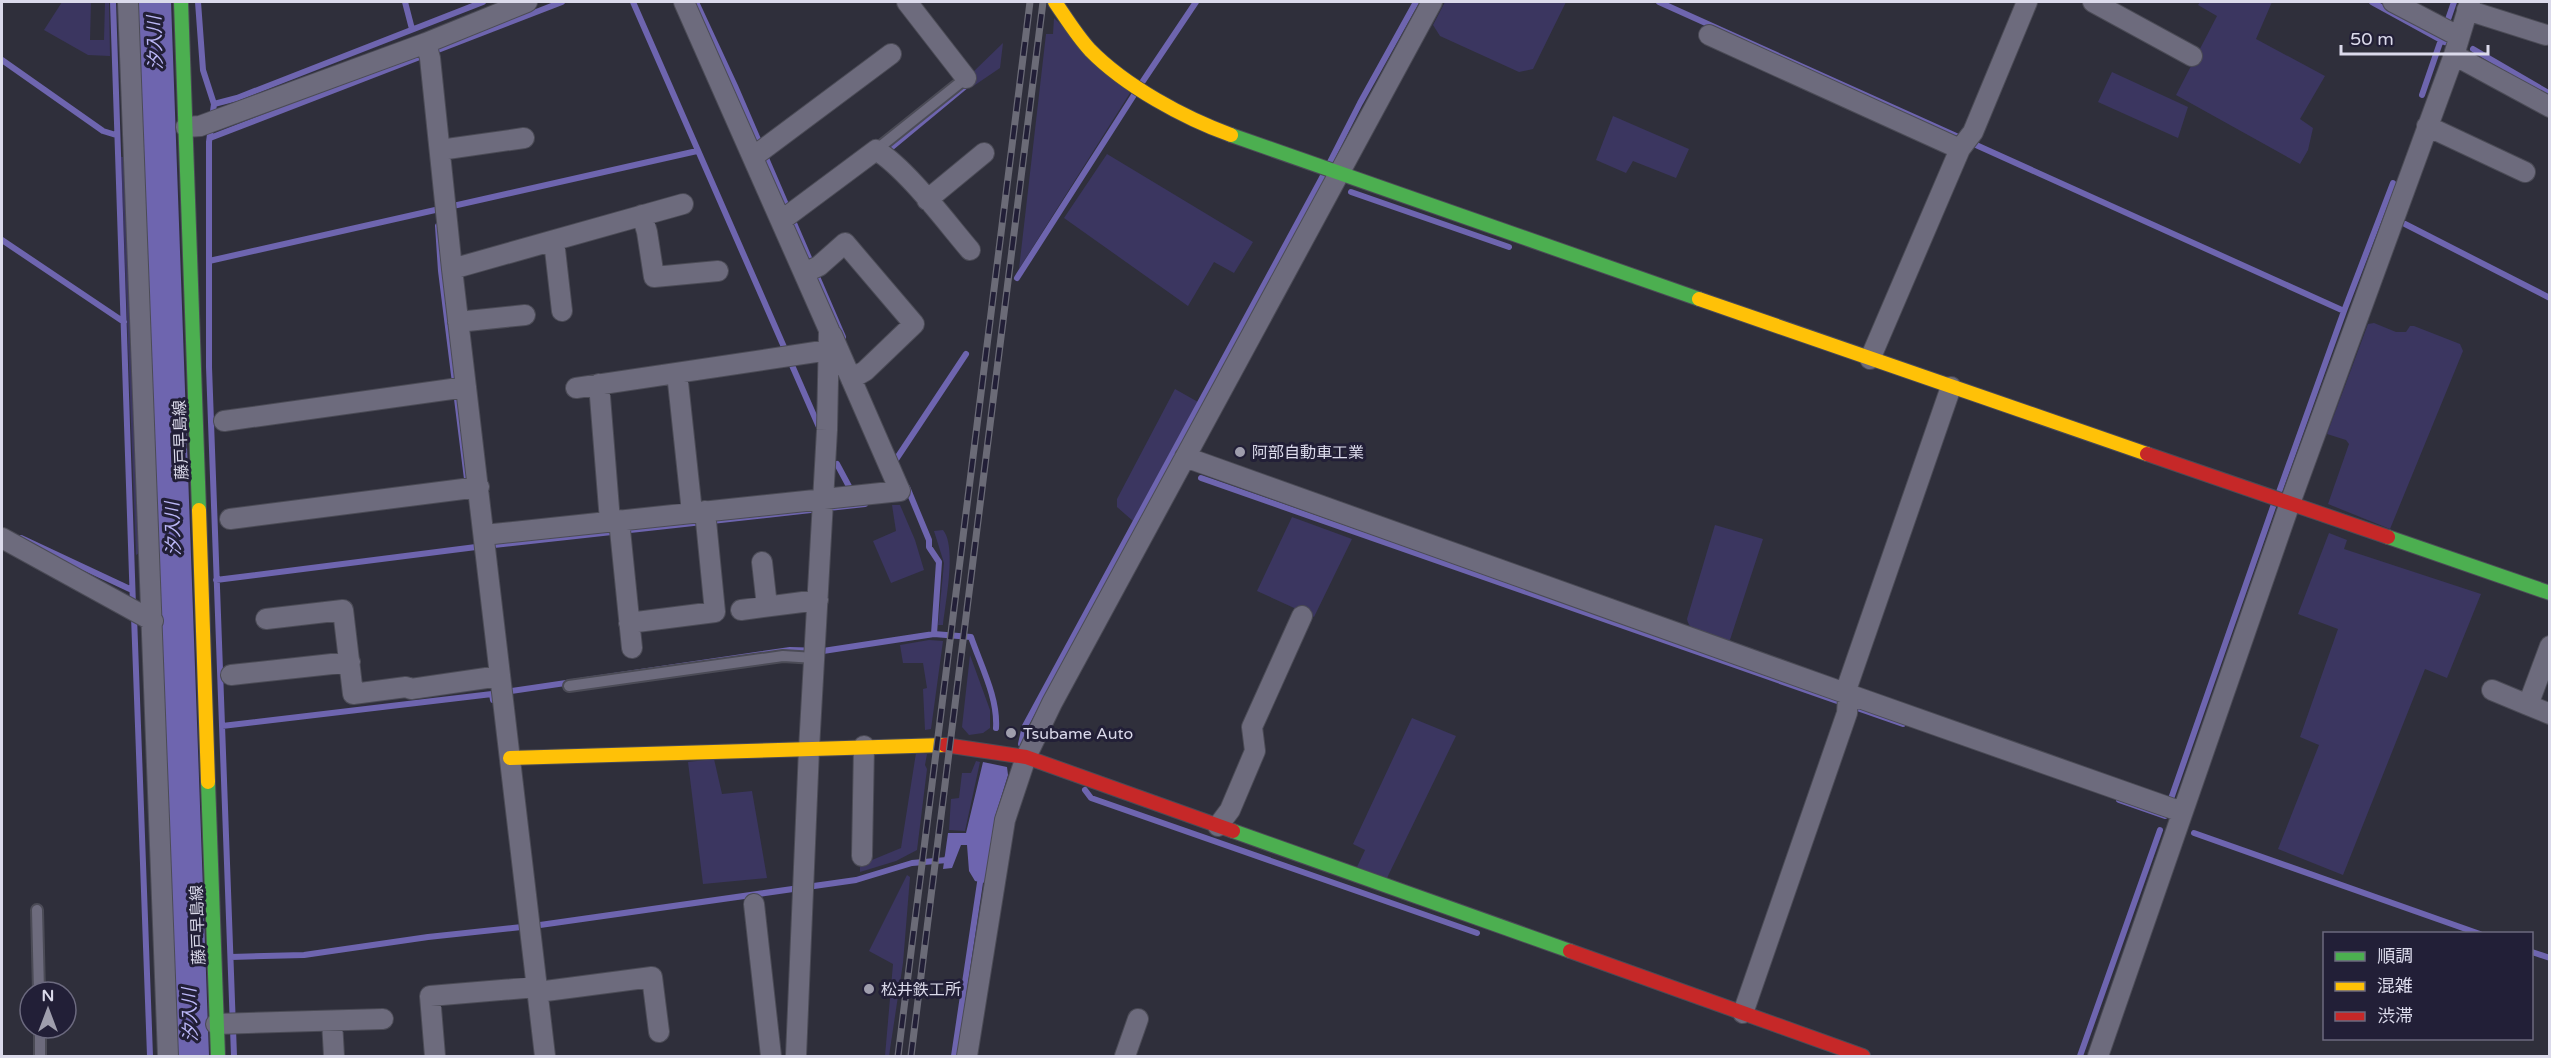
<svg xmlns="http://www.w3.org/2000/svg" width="2551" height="1058" viewBox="0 0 2551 1058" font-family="'Varela Round','Noto Sans JP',sans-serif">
	<rect width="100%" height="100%" fill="#2f2f3b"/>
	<!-- green -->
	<path fill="#3b3660" d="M62,2H91L90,40H104L105,2H109L110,56L88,55L44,30Z
		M133,2H144L164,539L155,543Z
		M1445,2H1566L1533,69L1519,72L1440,36L1433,25Z
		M2200,2H2272L2256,39L2325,76L2300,119L2313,128L2308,150L2300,164L2176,95L2217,16L2198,5Z
		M1054,18L1130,93L1019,269L1046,34H1053Z
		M1003,43L1000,68L972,87L971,74Z
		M2112,72L2188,107L2178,138L2098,102Z
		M1613,116L1689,149L1676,178L1633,161L1626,173L1596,160Z
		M1107,154L1253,242L1234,273L1214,262L1188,306L1064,218Z
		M121,157H129L145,550L136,555Z
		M2374,323L2396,332H2406L2410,326H2414L2460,344L2463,351L2390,529L2328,504L2349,444L2346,440L2327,434L2368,324Z
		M1175,389L1198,402L1133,521L1117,507V499Z
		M892,505H900L915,540L924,570L891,583L873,541L896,531Z
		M1292,517L1352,539L1314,617L1257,591Z
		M1715,525L1763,539L1728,646C1715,640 1690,636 1687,619Z
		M943,530C957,546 945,604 943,625H938L944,563L934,531Z
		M2329,533L2347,540L2344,549L2481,594L2447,678L2425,669L2343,875L2278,849L2319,745L2300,737L2338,629L2298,614Z
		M929,640L943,641L931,729L925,730L923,689L927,688L923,663H903L900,645Z
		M970,655L990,710V728L983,733L969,735L962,727Z
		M1412,718L1456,736L1387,878L1357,867L1365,850L1353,844Z
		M164,739H173L184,1056H174Z
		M916,753L927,754L925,765L927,769L917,850L896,861L860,872V865L901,848Z
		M714,759L722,794L752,791L767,878L703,884L688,762Z
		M976,761L980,762L965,831L949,830L951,799L959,798L962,773H971Z
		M907,875L910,877L903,963L889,1056H885L893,964L869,951Z"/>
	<!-- water -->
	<path fill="#6e65af" d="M983,762L1007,767L1008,775L995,817L985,883L975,881L969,871L967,845H961L952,868L943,869L948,833H966Z"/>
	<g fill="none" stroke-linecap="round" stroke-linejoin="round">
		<!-- stream -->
		<path stroke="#6e65af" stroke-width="6" d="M113,2L133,606
			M198,2L203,70L214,104L209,142V367L234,1056
			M405,2L412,29
			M633,2L819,427
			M696,2L735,86L843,337
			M1659,2L2344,311L2393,183
			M2372,2L2445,42
			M2473,49L2550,94
			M2,60L103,131L116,135
			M1143,81L1196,2
			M2422,95L2454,2
			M214,104L237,98L483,2
			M210,138L562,2
			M886,152L968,84
			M1330,162L1360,103L1416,2
			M1351,192L1509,247
			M2405,224L2550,298
			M438,226L441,271L468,487
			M2,240L124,322
			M209,261L697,151
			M1017,278L1134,95
			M895,461L966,354
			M837,464L852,492
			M1201,478L1903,724
			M907,487L929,540V547L939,562L934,634L971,637C981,666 998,698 996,728
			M2279,492L2344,311
			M21,538L132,590
			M216,580L476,547L865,504
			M134,616L150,1056
			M504,692L790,650L823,651L934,634
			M222,726L492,694L493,700
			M1021,744L1025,726L1324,174
			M1085,790L1091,798L1477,933
			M2119,800L2165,816L2274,504
			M2194,833L2480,934
			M2532,952L2550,958
			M231,957L304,955L428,937L540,925L856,880L912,863L947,860L948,856
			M954,1056L981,876
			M2080,1056L2160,830"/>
		<!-- river -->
		<path stroke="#6e65af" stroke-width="34" d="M154,2L192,1056"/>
		<defs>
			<path id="lane" d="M876,150L966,78
				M569,686L783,656L815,658
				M37,910L39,992
				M40,1028V1056"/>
			<path id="street" d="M128,2L168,1056
				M684,2L829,330L827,430L809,749L796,1056
				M907,2L966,78
				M2093,2L2192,56
				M2393,2L2458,36
				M2467,10L2546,35
				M1709,35L1960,149
				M426,43L430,58L452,269L545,1056
				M2454,55L2550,107
				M2427,126L2525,172
				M186,127L200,126L426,43L527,2
				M440,150L524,138
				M753,157L891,54
				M927,200L984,153
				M642,215L647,232L654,277L718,271
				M782,220L876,150C907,169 946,222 970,250
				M554,241L562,311
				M452,269L683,204
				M804,273L819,266L845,243L914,324L865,371L851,379
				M458,322L525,315
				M1870,359L1960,149L1973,132L2027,2
				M677,373L692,512
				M599,384L610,521
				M576,388L829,350
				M224,421L466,387
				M1185,457L1845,693L1951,387
				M230,519L479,487
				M619,520L632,648
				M484,535L900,491L832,335
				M2,538L153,621
				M762,562L767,606
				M741,610L818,600
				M266,619L343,610L353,694L406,687L411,689L500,676
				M629,623L715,612L705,511
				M2550,646L2528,705L2550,714
				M231,675L350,662
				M2492,690L2528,705
				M1845,693L2182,812
				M1218,826L1230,810L1255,751L1252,727L1302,616
				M862,856L864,746
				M754,904L771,1056
				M538,992L652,977L659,1032
				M1743,1013L1847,713L1848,698L1845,693
				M332,1021L334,1056
				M216,1024L383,1019
				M435,1056L430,996L537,987
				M967,1056L1005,820L1026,757L1052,703L1432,2
				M1125,1056L1138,1019
				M2098,1056L2290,503L2454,55L2470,2"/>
			<path id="fast" d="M181,2L199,510
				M1231,135L1699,299
				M2388,537L2550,593
				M208,782L218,1056
				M1233,831L1570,951"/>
			<path id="slow" d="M1055,2C1066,18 1077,36 1090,50C1125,86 1184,118 1231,135
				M1699,299L2147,454
				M199,510L208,782
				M510,758L945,745"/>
			<path id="jam" d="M2147,454L2388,537
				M945,745L1026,757L1233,831
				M1570,951L1863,1056"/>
		</defs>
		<!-- lane casing -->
		<use href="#lane" stroke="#4b4b56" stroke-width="14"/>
		<!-- street casing -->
		<use href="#street" stroke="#4b4b56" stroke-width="22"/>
		<!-- fast casing -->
		<use href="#fast" stroke="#4b4b56" stroke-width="16"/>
		<!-- slow casing -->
		<use href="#slow" stroke="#4b4b56" stroke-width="16"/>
		<!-- jam casing -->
		<use href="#jam" stroke="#4b4b56" stroke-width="16"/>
		<!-- lane -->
		<use href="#lane" stroke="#6d6b7d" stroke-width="10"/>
		<!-- street -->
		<use href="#street" stroke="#6d6b7d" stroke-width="20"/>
		<!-- fast -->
		<use href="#fast" stroke="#4caf50" stroke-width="14"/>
		<!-- slow -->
		<use href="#slow" stroke="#ffc107" stroke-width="14"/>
		<!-- jam -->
		<use href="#jam" stroke="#c62828" stroke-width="14"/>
		<defs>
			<path id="rail" d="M898,1056L1030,2
				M911,1056L1043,2"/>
		</defs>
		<!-- rail casing -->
		<use href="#rail" stroke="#6b6b77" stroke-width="7"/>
		<!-- rail -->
		<use href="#rail" stroke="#221f37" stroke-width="4.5" stroke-dasharray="14" stroke-linecap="butt"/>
	</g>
	<!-- markers -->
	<g fill="#9f9ead" stroke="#221f37" stroke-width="2">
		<circle cx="1240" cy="452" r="6"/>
		<circle cx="1011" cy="733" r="6"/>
		<circle cx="869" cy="989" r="6"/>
	</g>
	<g text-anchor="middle" stroke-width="6" stroke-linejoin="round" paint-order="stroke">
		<!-- street labels -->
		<g font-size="16" fill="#dbdaeb" stroke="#221f37">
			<text transform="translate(180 440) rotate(-92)" y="6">藤戸早島線</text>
			<text transform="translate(197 925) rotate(-92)" y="6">藤戸早島線</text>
		</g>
		<!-- poi labels -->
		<g font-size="16" fill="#dbdaeb" stroke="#221f37" text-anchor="start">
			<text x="1252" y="458">阿部自動車工業</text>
			<text x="1023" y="739">Tsubame Auto</text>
			<text x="881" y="995">松井鉄工所</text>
		</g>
		<!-- water labels -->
		<g font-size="18" font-style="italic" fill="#bbb7f7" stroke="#221f37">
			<text transform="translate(155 43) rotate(-92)" y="6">汐入川</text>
			<text transform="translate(173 529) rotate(-92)" y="6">汐入川</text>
			<text transform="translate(190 1015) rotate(-92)" y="6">汐入川</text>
		</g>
	</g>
	<!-- border -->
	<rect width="2551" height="1058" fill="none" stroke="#dbdaeb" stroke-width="6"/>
	<!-- legend -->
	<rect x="2323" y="932" width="210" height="108" fill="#221f37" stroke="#6c6a7f" stroke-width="1.5"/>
	<rect x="2335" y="952" width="30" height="9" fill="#4caf50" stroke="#6c6a7f" stroke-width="1.5"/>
	<text x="2377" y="962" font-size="18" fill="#dbdaeb">順調</text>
	<rect x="2335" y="982" width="30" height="9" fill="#ffc107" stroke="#6c6a7f" stroke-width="1.5"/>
	<text x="2377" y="992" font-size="18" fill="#dbdaeb">混雑</text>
	<rect x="2335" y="1012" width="30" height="9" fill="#c62828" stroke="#6c6a7f" stroke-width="1.5"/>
	<text x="2377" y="1022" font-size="18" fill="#dbdaeb">渋滞</text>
	<!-- north arrow -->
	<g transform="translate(48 1010)"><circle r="28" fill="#221f37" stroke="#6c6a7f" stroke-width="1.5"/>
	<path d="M0-4.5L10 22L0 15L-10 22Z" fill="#9f9ead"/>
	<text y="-9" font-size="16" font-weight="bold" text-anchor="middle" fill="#dbdaeb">N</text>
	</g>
	<!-- scale -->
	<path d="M2341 45v9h147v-9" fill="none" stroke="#dbdaeb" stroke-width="3"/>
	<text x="2350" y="45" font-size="18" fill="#dbdaeb" stroke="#221f37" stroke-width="4.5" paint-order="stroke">50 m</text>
</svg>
